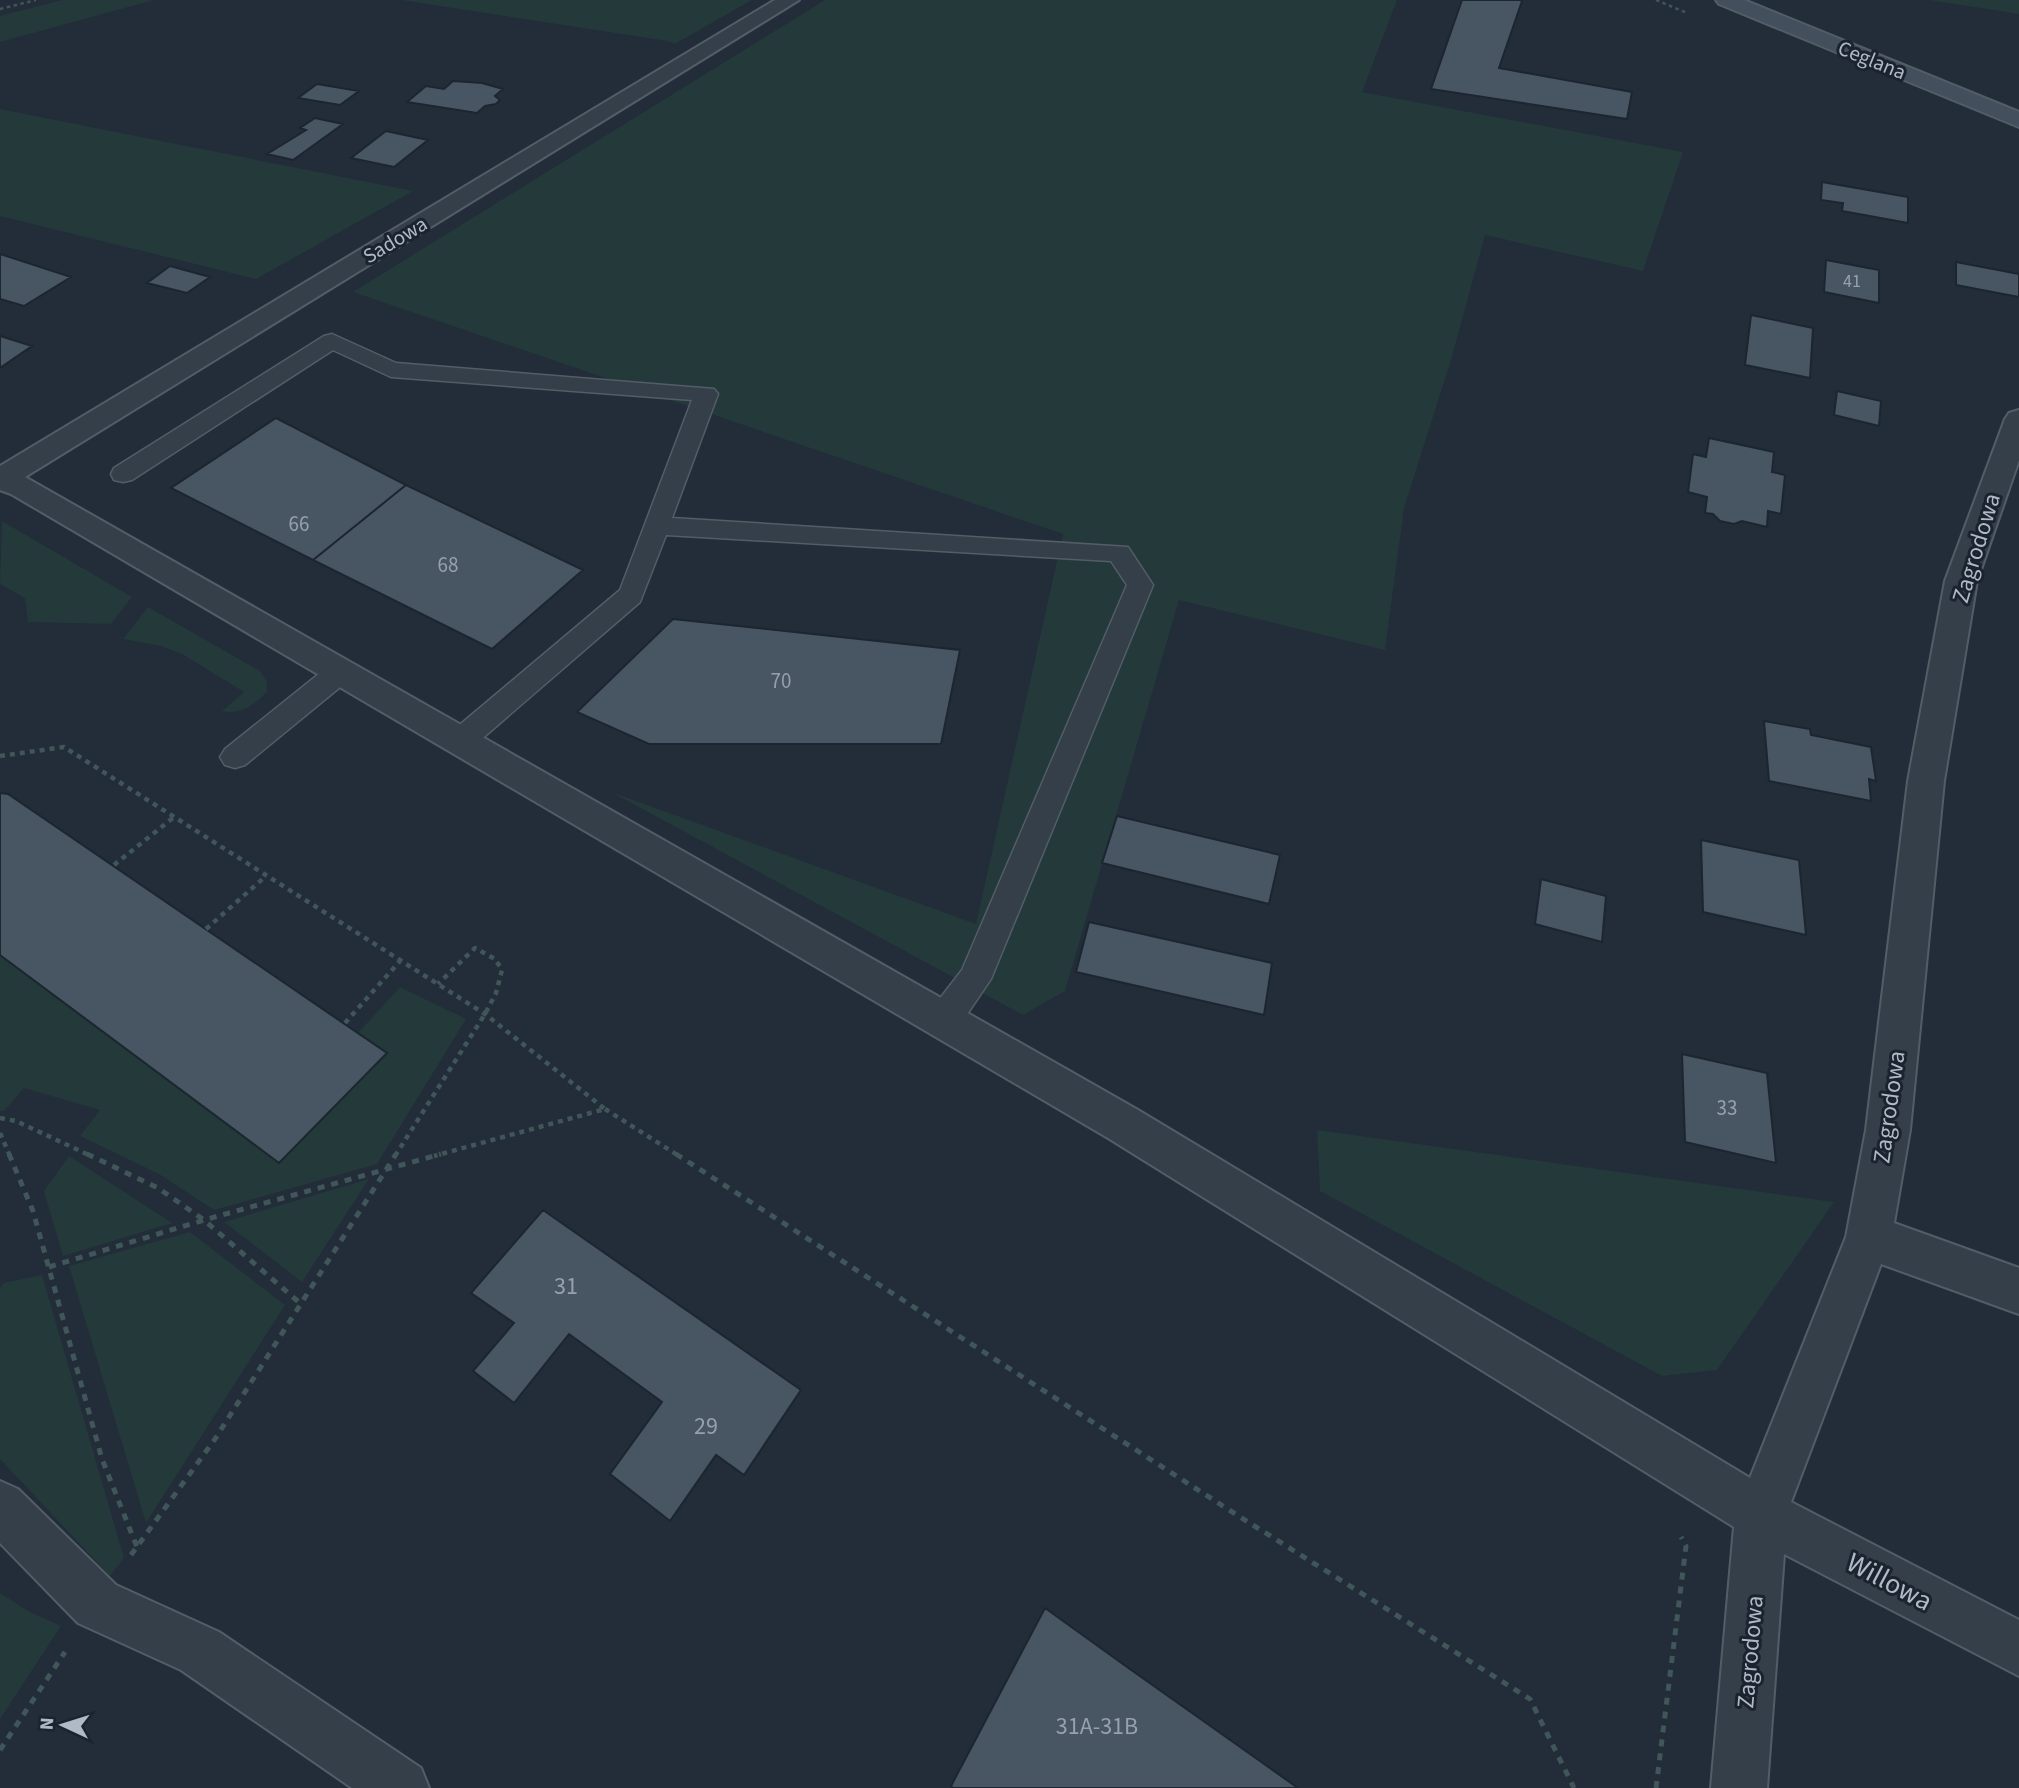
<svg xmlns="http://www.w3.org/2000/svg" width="2019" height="1788" viewBox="0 0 2019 1788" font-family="'Source Sans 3',sans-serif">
	<rect width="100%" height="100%" fill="#222d39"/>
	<!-- green -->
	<path fill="#23393a" d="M62,0H154L0,42V16Z
		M401,0H752L675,44L667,41Z
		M825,0H1397L1362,92L1683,152L1643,271L1485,235L1451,360L1404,508L1385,650L1179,600L1065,991L1023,1015L611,792L976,924L1063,534L353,292Z
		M1929,0H2019V14Z
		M0,109L413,191L256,279L0,216Z
		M2,521L132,597L111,624L28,622L25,598L0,584Z
		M148,607L260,671L267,682V692C253,705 242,715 222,711L244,692L182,654L161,646L123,639Z
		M0,955L279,1163L387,1053L358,1033L400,987L466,1019L377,1164L214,1210L159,1174L80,1136L100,1110L24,1088L4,1111H0Z
		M1317,1130L1834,1202L1717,1370L1662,1376L1320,1191Z
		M69,1156L172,1223L63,1256L44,1191Z
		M369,1179L302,1282L224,1222Z
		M190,1232L285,1305L146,1523L69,1266Z
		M42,1275L124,1558L110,1576L0,1459V1288L4,1283Z
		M0,1593L28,1611L61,1626L0,1719Z"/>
	<!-- building -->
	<path fill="#485563" stroke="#1c2630" stroke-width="2" d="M1462,0H1520L1522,1L1499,68L1632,92L1627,119L1431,89Z
		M453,81L482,83L503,89L495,96L500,100L496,104L485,106L477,113L407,102L426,86L444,89Z
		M317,84L359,91L340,105L298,98Z
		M315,118L343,124L293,160L267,154L306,130L300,128Z
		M386,131L428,140L394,167L351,158Z
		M1822,182L1908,197V223L1842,211L1843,203L1821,200Z
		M0,254L71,277L24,306L0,299Z
		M1826,260L1879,270V303L1824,292Z
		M1956,262L2019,274V297L1956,285Z
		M170,266L210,277L187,293L147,283Z
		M1751,315L1813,328L1810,378L1745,365Z
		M0,336L32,346L0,368Z
		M1837,391L1881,401L1879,426L1834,415Z
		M276,418L406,485L313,560L171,488Z
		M1709,438L1774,452L1772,472L1785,475L1781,514L1768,511L1767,527L1742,521L1734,524L1720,521L1713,514L1705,513L1707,497L1688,492L1693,454L1706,457Z
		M406,485L583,570L492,649L313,560Z
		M673,619L960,650L941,744H649L577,712Z
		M1764,721L1810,729L1811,735L1871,747L1876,781L1869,779L1871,801L1769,781Z
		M0,793L8,794L387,1053L279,1163L0,955Z
		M1117,816L1280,855L1269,904L1102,863Z
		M1701,840L1799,860L1806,935L1703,912Z
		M1541,879L1606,896L1602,942L1535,924Z
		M1089,922L1272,963L1264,1015L1076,972Z
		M1682,1054L1767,1073L1776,1163L1685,1142Z
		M543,1210L801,1390L744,1475L716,1455L670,1521L610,1474L662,1402L569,1334L514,1403L473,1371L514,1323L471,1293Z
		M1045,1608L1127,1667L1298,1788H953L951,1786Z"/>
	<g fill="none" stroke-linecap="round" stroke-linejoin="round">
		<defs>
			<path id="lane" d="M332,334L396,363L714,389L718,394L672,518L1128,547L1153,585L991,979L955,1032L943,1036L931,1032L926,1021L931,1010L962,970L1127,585L1111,561L666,535L640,602L470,749L460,752L450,749L446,741L450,733L620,590L692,400L391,377L333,350L132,480L123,482L114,480L111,474L114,468L324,336Z
				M340,662L350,665L354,672L350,679L245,765L235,768L225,765L220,757L225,749L330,665Z"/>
			<path id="street" d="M775,0H799L25,477L1138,1110L1750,1478L1846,1237L1866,1130L1908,781L1945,581L2005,419L2009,413L2019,410V460L1977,581L1944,781L1910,1130L1894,1223L2019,1268V1314L1881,1264L1791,1502L2019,1620V1676L1784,1554L1767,1788H1711L1734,1527L1108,1138L11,494L0,490V466Z
				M0,1481L18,1489L116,1585L219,1632L421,1768L429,1788H352L181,1670L78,1623L0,1543Z"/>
			<path id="secondary" d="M1716,0H1744L2019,112V127L1719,4Z"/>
		</defs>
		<!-- lane casing -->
		<use href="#lane" stroke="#535d67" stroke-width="3"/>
		<!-- street casing -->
		<use href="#street" stroke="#535d67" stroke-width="4"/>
		<!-- secondary casing -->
		<use href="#secondary" stroke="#535d67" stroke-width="4"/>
		<!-- path-far2 -->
		<path stroke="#415658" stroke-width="2.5" stroke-dasharray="3.5 3.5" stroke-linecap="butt" d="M1656,0L1687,13
			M0,9L36,0"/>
		<!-- path-far1 -->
		<path stroke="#415658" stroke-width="4.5" stroke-dasharray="5 5" stroke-linecap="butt" d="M0,756L64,747L485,1014L605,1109L434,1156
			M114,865L174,817
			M206,929L266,876
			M345,1023L400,961
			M605,1109L679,1156
			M0,1118L16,1121L91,1156
			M0,1133L10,1156
			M395,1156L485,1014L496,993L502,970L495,959L475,948L438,984"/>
		<!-- path -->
		<path stroke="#415658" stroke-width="5" stroke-dasharray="7 7" stroke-linecap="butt" d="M9,1154L33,1211L102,1459L137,1547
			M87,1154L158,1188L204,1220L301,1304
			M676,1154L1237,1515L1530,1699L1574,1788
			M49,1267L204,1220L441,1154
			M131,1555L215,1439L396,1154
			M0,1750L65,1652
			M1656,1788L1686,1546L1681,1537"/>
		<!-- lane -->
		<use href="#lane" fill="#353f4a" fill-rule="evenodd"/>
		<!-- street -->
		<use href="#street" fill="#353f4a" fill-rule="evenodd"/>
		<!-- secondary -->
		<use href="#secondary" fill="#434f5d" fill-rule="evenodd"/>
	</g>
	<g text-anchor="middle" stroke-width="6" stroke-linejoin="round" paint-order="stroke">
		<!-- far-number labels -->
		<g font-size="18" fill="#96a1ad">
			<text x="1852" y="287">41</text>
		</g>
		<!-- far-street labels -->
		<g font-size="21" fill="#b0bac6" stroke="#1b242e">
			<text transform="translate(1872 60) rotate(22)" y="7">Ceglana</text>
			<text transform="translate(395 240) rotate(-31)" y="7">Sadowa</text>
		</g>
		<!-- number labels -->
		<g font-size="21" fill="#96a1ad">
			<text x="299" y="531">66</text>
			<text x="448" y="572">68</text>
			<text x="781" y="688">70</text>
			<text x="1727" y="1115">33</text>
		</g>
		<!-- street labels -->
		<g font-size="24" fill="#b0bac6" stroke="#1b242e">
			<text transform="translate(1976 548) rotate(-73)" y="8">Zagrodowa</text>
			<text transform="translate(1889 1107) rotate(-82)" y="8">Zagrodowa</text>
			<text transform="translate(1750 1652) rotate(-85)" y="8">Zagrodowa</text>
		</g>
		<!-- near-number labels -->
		<g font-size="24" fill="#96a1ad">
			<text x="566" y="1294">31</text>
			<text x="706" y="1434">29</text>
			<text x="1097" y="1734">31A-31B</text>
		</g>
		<!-- near-street labels -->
		<g font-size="28" fill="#b0bac6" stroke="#1b242e">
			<text transform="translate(1890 1581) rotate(28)" y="10">Willowa</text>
		</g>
	</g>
	<!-- north arrow -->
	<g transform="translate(63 1725) rotate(274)" stroke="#1b242e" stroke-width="5" paint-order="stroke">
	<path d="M0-5L12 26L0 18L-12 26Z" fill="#b0bac6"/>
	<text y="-10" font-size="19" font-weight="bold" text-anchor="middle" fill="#b0bac6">N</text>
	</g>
</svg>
